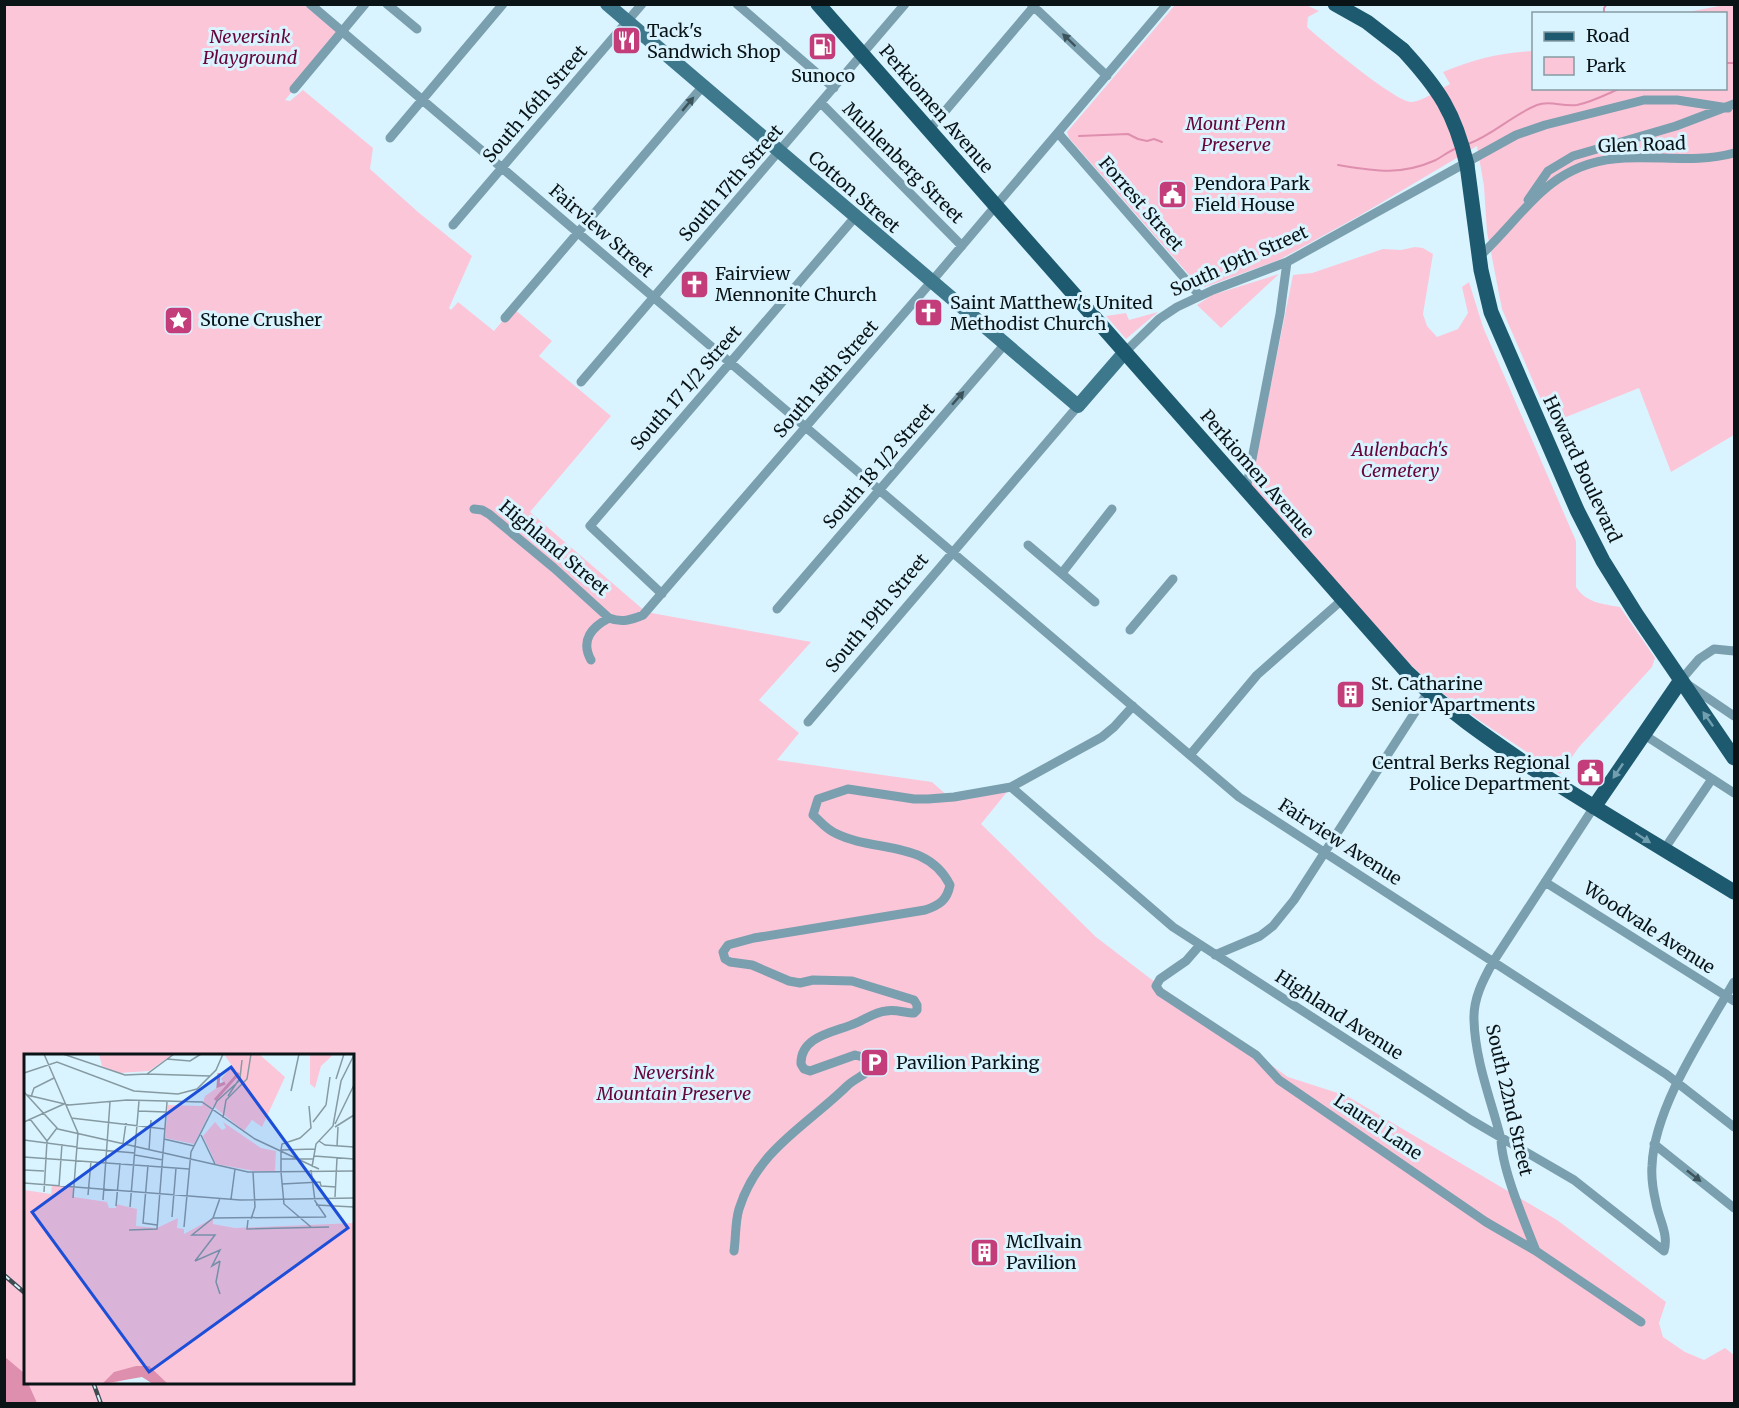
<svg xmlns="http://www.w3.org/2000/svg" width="1739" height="1408" viewBox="0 0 1739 1408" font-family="Merriweather,serif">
	<rect width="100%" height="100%" fill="#d9f4ff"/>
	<!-- green -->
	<path fill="#fcc6d9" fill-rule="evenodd" d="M5,4L310,5L342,32L285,100L290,101L303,90L373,148L370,169L418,212L472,256L449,308L451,310L458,302L494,331L513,308L552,341L539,356L611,416L530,512L646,612L811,642L759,700L799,733L777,760L932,782L950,798L1011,787L981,824L1096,937L1164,989L1288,1077L1347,1096L1557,1220L1666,1302L1659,1323L1663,1337L1685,1352L1704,1360L1725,1348L1734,1355V1404H5ZM26,1056H352V1382H26Z
		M1175,5H1306L1319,11L1308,17L1307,27C1321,40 1398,104 1412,102C1425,100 1438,90 1450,84L1443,72C1475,59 1499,53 1533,51L1534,88H1726V14L1683,13L1724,5H1734V435L1671,472L1639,388L1551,423L1502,309L1487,232L1484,186L1477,146L1359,216L1279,260L1205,287L1197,284L1069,138L1067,132Z
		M1415,247L1423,248L1433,254L1423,314L1427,326L1437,337L1458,329L1468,313L1462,287L1469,282L1483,327L1576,541V587C1586,603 1603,604 1620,607L1655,658L1652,667L1579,747L1560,774L1480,721L1437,689L1397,652L1252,488L1251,483L1293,275L1312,273L1383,249L1401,250Z
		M1279,274L1221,328L1197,305L1212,295Z
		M1158,312L1126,339L1106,316L1126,313L1129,320Z"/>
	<!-- water -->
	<path fill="#de8fad" d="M5,1357L24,1373L26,1382L28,1383L37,1403H5Z"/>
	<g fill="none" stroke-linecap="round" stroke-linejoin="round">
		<!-- stream -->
		<path stroke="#de8fad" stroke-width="2" d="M1604,14V8L1607,4
			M1726,63H1734
			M1079,136L1128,134L1138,139L1147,141L1154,139L1162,142
			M1468,144C1493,135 1512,115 1537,105C1550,100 1562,107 1577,105C1592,102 1607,94 1621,88
			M1338,165C1375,171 1400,176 1436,160C1443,156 1449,151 1457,148"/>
		<!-- street -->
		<path stroke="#7a9fae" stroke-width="9" d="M310,4L1239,797L1666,1074L1734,1127
			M387,4L417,29
			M737,4L834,88
			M1031,4L1107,76
			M294,89L365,4
			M821,103L962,246
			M929,130L1036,4
			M1058,133L1200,296
			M390,138L503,4
			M1528,200L1548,171L1573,156L1676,126L1734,104
			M453,225L642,4
			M1479,257C1528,211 1550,161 1625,158C1662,156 1698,163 1734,153
			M505,318L703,86
			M1124,353L1159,319L1177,307L1213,290L1287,262L1516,135L1545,125L1644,100H1677L1728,108
			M581,382L905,4
			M1246,490L1280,314L1287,262
			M474,509L482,510L489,514L554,568L609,618C622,623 631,620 643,615L932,281L1167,4
			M1028,545L1095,602
			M1062,573L1112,509
			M662,594L590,526L856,216
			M777,609L1005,344
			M1130,630L1173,579
			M1734,651L1714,649L1699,659L1681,680L1734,716
			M591,660C580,640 592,627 609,618
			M808,722L1078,406
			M1643,734L1734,793
			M1190,755L1257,675L1342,600
			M1011,787L1173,927L1471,1120L1574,1180L1664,1251C1669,1234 1659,1220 1656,1203C1653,1190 1651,1178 1652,1166C1654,1107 1705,1033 1734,982
			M1663,851L1712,779
			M1545,882L1734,1001
			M1200,945L1186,961L1160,979L1156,986L1160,992L1256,1055L1279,1080L1486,1222L1536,1251L1641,1322
			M1215,955L1260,936L1273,926L1294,900L1428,692
			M1654,1144L1734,1208
			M734,1251C736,1237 735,1222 739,1209C758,1149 805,1127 847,1086C855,1078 867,1075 872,1066L867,1058L855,1055L810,1071L804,1069L801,1064C800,1035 837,1032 856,1023C866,1019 875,1012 886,1011C895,1009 905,1013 914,1013L917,1010V1005L914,1000L852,981L813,980L800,983L789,981L752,965L730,962L725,959L723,952L728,945L754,938L925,910C940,905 947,900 950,885C927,839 874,853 835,833C826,829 820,821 813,815L818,799L848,789L914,799H928L954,797L1011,787L1102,737L1114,727L1133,706
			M1536,1251C1524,1220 1502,1170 1501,1139C1491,1100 1475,1060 1474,1020C1473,999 1483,980 1493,962L1594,807"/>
		<!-- secondary -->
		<path stroke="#3e788d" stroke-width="14" d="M607,4L1078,406L1124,353"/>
		<!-- primary -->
		<path stroke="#1e5a6f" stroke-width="15" d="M818,4L1406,671C1444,708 1488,738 1532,768C1599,811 1667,851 1734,892
			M1335,4L1367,22L1403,50
			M1467,165L1481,270L1491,312L1577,510L1603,561L1636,614L1734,758
			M1594,807L1681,680"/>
		<defs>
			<path id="rail" d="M4,1275L26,1294
				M93,1382L101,1404"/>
		</defs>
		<!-- rail casing -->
		<use href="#rail" stroke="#3e4c51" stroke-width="4.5"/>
		<!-- rail -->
		<use href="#rail" stroke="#d9f4ff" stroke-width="2" stroke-dasharray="7" stroke-linecap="butt"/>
		<!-- primary-bridge -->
		<path stroke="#1e5a6f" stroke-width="15" d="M1403,50C1439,89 1455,113 1467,165"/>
	</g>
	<!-- one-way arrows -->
	<defs><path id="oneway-solid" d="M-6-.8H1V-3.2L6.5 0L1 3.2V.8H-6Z" transform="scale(1.5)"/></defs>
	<g fill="#3c535b">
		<use href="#oneway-solid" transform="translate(1069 40) rotate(-136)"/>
		<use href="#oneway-solid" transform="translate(688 104) rotate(-50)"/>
		<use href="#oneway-solid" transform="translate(958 398) rotate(-49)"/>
		<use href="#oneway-solid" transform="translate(1694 1176) rotate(38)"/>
	</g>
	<g fill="#729fb0">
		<use href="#oneway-solid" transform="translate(1708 719) rotate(-125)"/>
		<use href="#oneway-solid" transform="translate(1618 771) rotate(124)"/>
		<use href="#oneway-solid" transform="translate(1643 838) rotate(33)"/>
	</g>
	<!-- icons -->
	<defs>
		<symbol id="restaurant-square" viewBox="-11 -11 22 22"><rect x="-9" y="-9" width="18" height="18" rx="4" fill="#c43d7b" stroke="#d9f4ff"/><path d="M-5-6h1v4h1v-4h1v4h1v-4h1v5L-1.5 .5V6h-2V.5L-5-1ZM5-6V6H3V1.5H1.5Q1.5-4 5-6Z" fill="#fff"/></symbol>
		<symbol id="fuel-square" viewBox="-11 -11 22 22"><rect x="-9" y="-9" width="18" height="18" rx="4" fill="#c43d7b" stroke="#d9f4ff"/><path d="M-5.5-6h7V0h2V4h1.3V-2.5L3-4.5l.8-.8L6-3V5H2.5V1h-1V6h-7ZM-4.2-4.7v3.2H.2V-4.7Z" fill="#fff"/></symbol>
		<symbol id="civic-square" viewBox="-11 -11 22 22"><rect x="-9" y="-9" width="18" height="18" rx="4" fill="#c43d7b" stroke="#d9f4ff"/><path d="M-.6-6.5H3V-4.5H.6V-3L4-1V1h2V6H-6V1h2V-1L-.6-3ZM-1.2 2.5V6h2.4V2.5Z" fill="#fff"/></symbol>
		<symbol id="church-square" viewBox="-11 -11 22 22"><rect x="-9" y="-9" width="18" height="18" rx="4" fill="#c43d7b" stroke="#d9f4ff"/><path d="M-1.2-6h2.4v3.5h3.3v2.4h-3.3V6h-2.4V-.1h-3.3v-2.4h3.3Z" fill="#fff"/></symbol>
		<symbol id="sight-square" viewBox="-11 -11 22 22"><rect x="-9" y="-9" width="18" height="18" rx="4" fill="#c43d7b" stroke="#d9f4ff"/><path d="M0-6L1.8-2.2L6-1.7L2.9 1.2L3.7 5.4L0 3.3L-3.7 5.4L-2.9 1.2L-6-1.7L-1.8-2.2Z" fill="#fff"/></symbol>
		<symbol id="building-square" viewBox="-11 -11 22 22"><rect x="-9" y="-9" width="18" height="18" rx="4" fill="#c43d7b" stroke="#d9f4ff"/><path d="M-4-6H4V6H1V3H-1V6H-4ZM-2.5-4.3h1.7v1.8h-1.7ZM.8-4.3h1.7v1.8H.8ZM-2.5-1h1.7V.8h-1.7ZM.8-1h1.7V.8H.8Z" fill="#fff"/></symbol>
		<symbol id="parking-square" viewBox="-11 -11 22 22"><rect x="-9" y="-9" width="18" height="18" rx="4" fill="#c43d7b" stroke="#d9f4ff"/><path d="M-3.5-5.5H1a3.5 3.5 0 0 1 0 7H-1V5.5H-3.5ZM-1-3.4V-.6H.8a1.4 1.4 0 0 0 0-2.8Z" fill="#fff"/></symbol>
	</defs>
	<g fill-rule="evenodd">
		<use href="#restaurant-square" x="610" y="24" width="33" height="33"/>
		<use href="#fuel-square" x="806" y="30" width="33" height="33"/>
		<use href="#civic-square" x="1156" y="178" width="33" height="33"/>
		<use href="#church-square" x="678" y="268" width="33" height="33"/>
		<use href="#church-square" x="912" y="296" width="33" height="33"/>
		<use href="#sight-square" x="162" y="304" width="33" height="33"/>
		<use href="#building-square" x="1334" y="678" width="33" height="33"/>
		<use href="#civic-square" x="1574" y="756" width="33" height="33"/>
		<use href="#parking-square" x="858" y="1046" width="33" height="33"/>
		<use href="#building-square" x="968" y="1236" width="33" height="33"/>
	</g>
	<g text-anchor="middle" stroke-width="6" stroke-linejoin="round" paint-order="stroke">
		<!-- poi labels -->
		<g font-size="18" fill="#0a1417" stroke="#d9f4ff" text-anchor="start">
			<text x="647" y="37">Tack's<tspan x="647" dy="21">Sandwich Shop</tspan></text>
			<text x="823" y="82" text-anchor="middle">Sunoco</text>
			<text x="1194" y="190">Pendora Park<tspan x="1194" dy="21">Field House</tspan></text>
			<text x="715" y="280">Fairview<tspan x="715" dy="21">Mennonite Church</tspan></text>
			<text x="950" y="309">Saint Matthew's United<tspan x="950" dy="21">Methodist Church</tspan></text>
			<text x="200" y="326">Stone Crusher</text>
			<text x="1371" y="690">St. Catharine<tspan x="1371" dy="21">Senior Apartments</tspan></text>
			<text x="1570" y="769" text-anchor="end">Central Berks Regional<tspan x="1570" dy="21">Police Department</tspan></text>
			<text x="896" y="1069">Pavilion Parking</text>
			<text x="1006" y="1248">McIlvain<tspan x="1006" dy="21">Pavilion</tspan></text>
		</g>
		<!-- park labels -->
		<g font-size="18" font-style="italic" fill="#650539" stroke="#d9f4ff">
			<text x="250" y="43">Neversink<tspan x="250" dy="21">Playground</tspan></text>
			<text x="1236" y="130">Mount Penn<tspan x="1236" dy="21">Preserve</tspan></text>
			<text x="1400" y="456">Aulenbach's<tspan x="1400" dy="21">Cemetery</tspan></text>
			<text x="674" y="1079">Neversink<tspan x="674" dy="21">Mountain Preserve</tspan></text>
		</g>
		<!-- street labels -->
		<g font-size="18" fill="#0a1417" stroke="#d9f4ff">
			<text transform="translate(535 104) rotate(-49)" y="6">South 16th Street</text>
			<text transform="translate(936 109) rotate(49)" y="6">Perkiomen Avenue</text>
			<text transform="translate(1642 145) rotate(-2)" y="6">Glen Road</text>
			<text transform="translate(903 163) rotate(45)" y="6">Muhlenberg Street</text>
			<text transform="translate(731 183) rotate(-49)" y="6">South 17th Street</text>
			<text transform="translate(854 192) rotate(41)" y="6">Cotton Street</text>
			<text transform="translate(1141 204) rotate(49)" y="6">Forrest Street</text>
			<text transform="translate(601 231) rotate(41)" y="6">Fairview Street</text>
			<text transform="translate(1239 261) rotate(-24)" y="6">South 19th Street</text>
			<text transform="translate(826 379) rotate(-49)" y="6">South 18th Street</text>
			<text transform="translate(686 388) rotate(-49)" y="6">South 17 1/2 Street</text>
			<text transform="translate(879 466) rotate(-49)" y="6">South 18 1/2 Street</text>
			<text transform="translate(1582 469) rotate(65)" y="6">Howard Boulevard</text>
			<text transform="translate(1257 474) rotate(49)" y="6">Perkiomen Avenue</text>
			<text transform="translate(554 548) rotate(40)" y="6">Highland Street</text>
			<text transform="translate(877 613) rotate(-50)" y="6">South 19th Street</text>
			<text transform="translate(1340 842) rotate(33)" y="6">Fairview Avenue</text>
			<text transform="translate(1649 928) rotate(33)" y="6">Woodvale Avenue</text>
			<text transform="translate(1339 1015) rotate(33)" y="6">Highland Avenue</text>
			<text transform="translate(1509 1100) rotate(77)" y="6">South 22nd Street</text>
			<text transform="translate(1378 1127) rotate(34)" y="6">Laurel Lane</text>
		</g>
	</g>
	<!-- overview -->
	<g transform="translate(24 1054)">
		<rect width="330" height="330" fill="#d9f4ff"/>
		<path d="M75,0H149L125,17L95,19L78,12ZM200,0H235L261,23L238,73L228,66L220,77L189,52L170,90L141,84L144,51L178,52L181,42L200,29L197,25L208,12ZM286,0H310L297,12L291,34L286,30ZM191,68L198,76L202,74L199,68L237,94L252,97L251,117H230L192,110L179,82ZM28,131L50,133V143L83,148L85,154H92V150L113,155L112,172L133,174L154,164L153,174L160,175V180L189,164V170L211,174L330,169V330H137L120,319L88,330H0V136L27,140Z" fill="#fcc6d9"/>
		<path d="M112,312H125L144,330H129L118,323L78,330L90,318Z" fill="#de8fad"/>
		<path fill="none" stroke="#de8fad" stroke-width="3" d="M195,19L194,32L201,29M191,46L215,19"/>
		<path fill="none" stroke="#869aa2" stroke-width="1.5" d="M20,0L54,79L49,144M39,0L101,21L123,20L150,0M143,5L166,7L177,0M0,19L33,8L110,37L154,40L173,35L192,16L199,0M123,20L186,22M312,25L320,0M267,37L275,0M0,38L34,75L224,118L330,117M3,41L45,51L103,46L178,48L231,85L295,115M204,42L216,24L218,6M7,43L10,34L30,24M302,51L306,23M285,52L287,74L276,84L258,90L257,96L291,95M114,57L142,58M47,64L141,75M199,64L202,46L223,25L227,0M6,65L23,87M0,68L40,50M289,68L302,51M311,70L330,31M311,73L330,61M177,81L191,110M140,85L170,92M0,86L53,93M295,87L301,91L330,93M99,90L102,69M313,92L314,73M53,94L111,99M125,96L127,66M257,96V118M111,101L139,106M290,102L330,105M0,103L165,115M257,105H289M124,111L119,169L133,171M288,113L292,90L309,72L317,27L330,1M0,116L20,117M287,116L291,147L302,163M257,118L260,150L287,173M0,129L216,146L330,144M258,130L296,128L297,132L312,133M35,132L38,90M20,138L23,87L33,74M64,141L67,107M311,143L313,104M196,144L189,164L168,181H191L171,207L196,196L188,212L196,207M207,145L211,115M79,146L86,48M292,151L330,153M92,152L96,109M106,153L115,47M148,163L152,114M189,164L302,163M227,165L231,153L229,118M224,166L223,175L305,173M160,173L167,98L193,47L215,27M105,176L133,175L143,48M196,240L192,228L196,207"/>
		<path fill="#1d4ed8" fill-opacity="0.15" stroke="#1d4ed8" stroke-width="3" d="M207,13L324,174L125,318L8,158Z"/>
		<rect width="330" height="330" fill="none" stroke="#0a1417" stroke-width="3"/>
	</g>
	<!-- border -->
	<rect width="1739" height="1408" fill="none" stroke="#0a1417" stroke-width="12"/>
	<!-- legend -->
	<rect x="1532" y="12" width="195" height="78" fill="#d9f4ff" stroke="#869aa2" stroke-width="1.5"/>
	<rect x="1544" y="32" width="30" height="9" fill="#1e5a6f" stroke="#869aa2" stroke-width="1.5"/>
	<text x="1586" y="42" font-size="18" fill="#0a1417">Road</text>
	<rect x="1544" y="57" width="30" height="18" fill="#fcc6d9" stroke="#869aa2" stroke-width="1.5"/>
	<text x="1586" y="72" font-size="18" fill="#0a1417">Park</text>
</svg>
